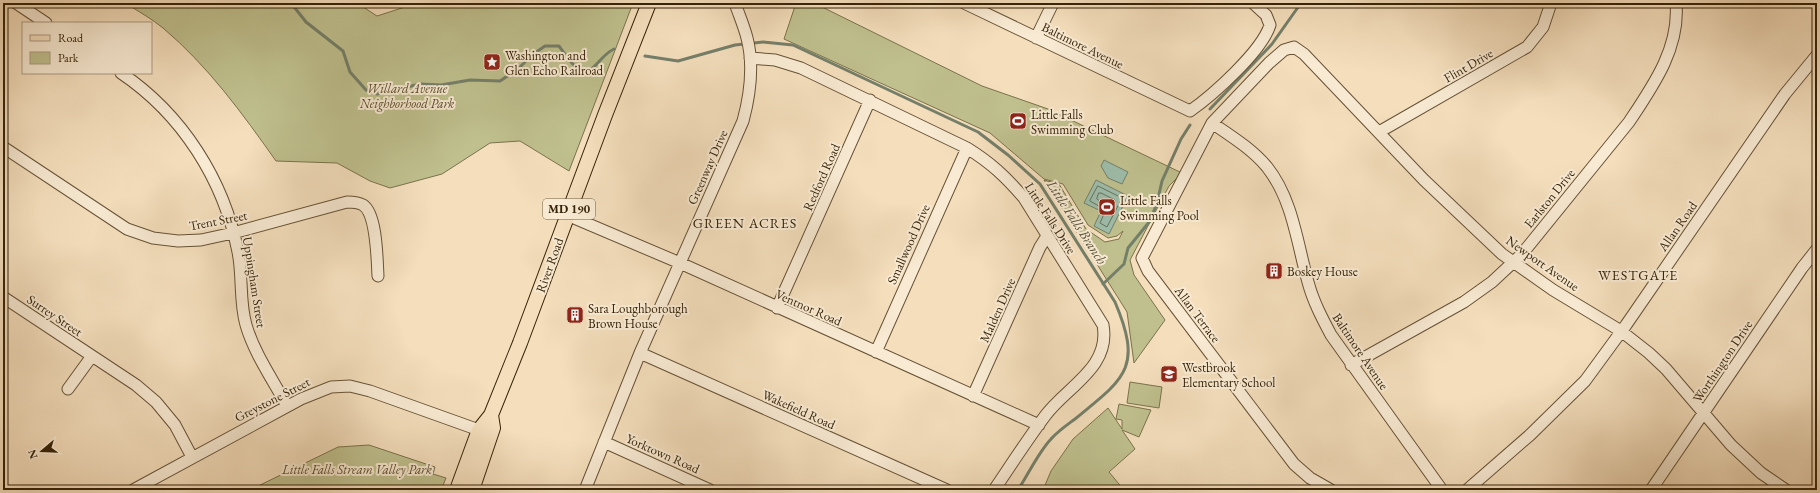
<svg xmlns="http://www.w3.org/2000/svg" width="1820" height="493" viewBox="0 0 1820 493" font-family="'EB Garamond',serif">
	<rect width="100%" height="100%" fill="#f4debc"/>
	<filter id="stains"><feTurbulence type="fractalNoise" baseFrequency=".005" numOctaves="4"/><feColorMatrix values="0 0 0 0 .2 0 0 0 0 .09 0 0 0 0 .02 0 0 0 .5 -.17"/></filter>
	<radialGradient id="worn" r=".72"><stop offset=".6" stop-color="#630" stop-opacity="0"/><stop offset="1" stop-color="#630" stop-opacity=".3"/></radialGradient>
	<!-- green -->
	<path fill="#bfc08e" stroke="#7b724b" d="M125,3H357L377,16L408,6L410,3H633L569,171L520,141L490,143L442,174L390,188L370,181L337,163L276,161C242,113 208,66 163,28C152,19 138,11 125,3Z
		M796,3H814L982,86L1048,109L1182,173L1169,186L1130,260L1134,275L1165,320L1134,363L1127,312L1044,180L1059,184L1086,229L1105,242L1119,239L1123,231L1117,236L1108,238L1088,225L1063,184L1044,179L990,133L784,39Z
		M1130,382L1162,387L1159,408L1127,403Z
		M1119,404L1151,410L1139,437L1122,430L1135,449L1109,472L1124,490H1043L1051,471L1073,439L1108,408L1122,429V420L1116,419Z
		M369,445L435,467L433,474L446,478L441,490H250L338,447Z"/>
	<!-- water -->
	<path fill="#9dbdab" stroke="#747f6a" d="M1104,160L1128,172L1122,184L1108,178L1101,166Z
		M1096,180L1128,196L1109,234L1094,226L1101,211L1084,203Z"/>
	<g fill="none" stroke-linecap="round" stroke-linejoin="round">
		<!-- shore -->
		<path stroke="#6a705a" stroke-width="1" d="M1098,186L1122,198L1107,227L1100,223L1104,214V209L1090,201Z
			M1099,193H1101L1115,200L1111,208H1109L1097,199Z"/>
		<!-- stream -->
		<path stroke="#747f6a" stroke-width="3" d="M291,3L306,22L343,51L350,72L366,90L377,94L420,84L441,85L470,80L500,81L518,69L532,55L545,46H559C567,57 574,70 588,72C598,65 603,54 614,49
			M645,56L678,61L735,45L763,42L793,45L978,132L1008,155L1040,184L1115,302C1143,368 1125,378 1075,419C1067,425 1058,431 1051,439C1038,453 1029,473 1018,490
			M1210,109L1272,44L1301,3
			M1103,284L1124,264L1128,248L1150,221L1157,203L1162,181L1181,139L1190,125"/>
		<defs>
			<path id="minor" d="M16,3L46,23
				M964,3L1190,111C1213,95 1262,51 1270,25L1266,15L1253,3
				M1036,38L1053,3
				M750,58L775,60L801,68L967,148C991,163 1005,176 1024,198L1103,325C1111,368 1066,387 1045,416C1027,440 1011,465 994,490
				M121,73C182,114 224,180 238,252C243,276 239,301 246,325C254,353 273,380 287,406
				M1212,123C1231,136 1252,149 1267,167C1293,200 1297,243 1308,282C1313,301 1322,318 1331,335L1442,490
				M1379,132L1527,47L1543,27L1551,3
				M3,147L127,229L153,238L178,241L201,240L233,233L347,202C352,202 358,202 363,205C377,214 377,260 378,276
				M567,215L680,263L1039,425
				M3,297L136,385L156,402L175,425L192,457
				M777,308L870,100
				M876,352L967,148
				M640,353L947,490
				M1351,365L1464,302L1492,282L1522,254L1629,122C1653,86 1680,48 1676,3
				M68,389L92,356
				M973,396L1040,247L1047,236
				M604,442L710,490
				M133,490L301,399L331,387L350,386L370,391L479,430
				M585,490L640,353L743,121C750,95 754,65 747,38C744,26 739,15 735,3
				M1331,490L1310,478L1294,464L1148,271L1142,258L1212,123L1269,63L1284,50L1294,47L1304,54L1424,180L1502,254L1553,290L1621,331L1649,353L1666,369L1731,445L1761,473L1786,490
				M1467,490L1530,435L1585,381L1626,325L1785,94L1817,55
				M1651,490L1802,268L1817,249"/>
			<path id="major" d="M457,490L479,430L491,415L520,343L605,115L649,3
				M472,490L493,428L491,415"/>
		</defs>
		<!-- minor casing -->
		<use href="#minor" stroke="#665235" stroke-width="13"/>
		<!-- major casing -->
		<use href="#major" stroke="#372308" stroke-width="16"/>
		<!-- minor -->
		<use href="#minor" stroke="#f8ead3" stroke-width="11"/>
		<!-- major -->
		<use href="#major" stroke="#f4debc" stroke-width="14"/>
	</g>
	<!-- icons -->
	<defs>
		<symbol id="sight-square" viewBox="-11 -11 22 22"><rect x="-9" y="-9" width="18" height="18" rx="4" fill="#8f2418" stroke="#f8ead3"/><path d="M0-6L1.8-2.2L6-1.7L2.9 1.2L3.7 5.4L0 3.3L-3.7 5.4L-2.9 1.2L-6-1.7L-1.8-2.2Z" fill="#fff"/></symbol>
		<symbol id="stadium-square" viewBox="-11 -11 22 22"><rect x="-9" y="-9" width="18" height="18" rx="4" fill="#8f2418" stroke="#f8ead3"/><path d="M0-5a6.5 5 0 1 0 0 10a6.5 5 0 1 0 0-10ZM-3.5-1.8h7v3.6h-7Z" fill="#fff"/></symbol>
		<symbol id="building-square" viewBox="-11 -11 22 22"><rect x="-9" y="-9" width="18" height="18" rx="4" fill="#8f2418" stroke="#f8ead3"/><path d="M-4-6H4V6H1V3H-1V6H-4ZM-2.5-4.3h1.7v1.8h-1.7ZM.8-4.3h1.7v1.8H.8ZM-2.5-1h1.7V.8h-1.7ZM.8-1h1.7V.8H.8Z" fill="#fff"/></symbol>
		<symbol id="school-square" viewBox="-11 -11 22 22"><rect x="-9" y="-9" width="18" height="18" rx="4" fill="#8f2418" stroke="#f8ead3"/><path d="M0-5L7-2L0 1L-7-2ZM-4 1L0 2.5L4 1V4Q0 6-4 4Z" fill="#fff"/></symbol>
	</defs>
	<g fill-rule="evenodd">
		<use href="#sight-square" x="482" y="52" width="20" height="20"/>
		<use href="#stadium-square" x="1008" y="111" width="20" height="20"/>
		<use href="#stadium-square" x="1097" y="197" width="20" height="20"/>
		<use href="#building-square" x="1264" y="261" width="20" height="20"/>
		<use href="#building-square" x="565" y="305" width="20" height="20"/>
		<use href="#school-square" x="1159" y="364" width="20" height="20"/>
	</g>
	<g text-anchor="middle" stroke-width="4" stroke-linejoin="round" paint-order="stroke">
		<!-- shield labels -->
		<rect fill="#f8ead3" stroke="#715f45" stroke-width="1" x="543" y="199" width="52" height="20" rx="3"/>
		<g font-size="12" font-weight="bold" fill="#372308">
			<text x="569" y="213">MD 190</text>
		</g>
		<!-- street labels -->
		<g font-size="13" fill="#372308" stroke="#f8ead3">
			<text transform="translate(1083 45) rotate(26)" y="5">Baltimore Avenue</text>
			<text transform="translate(1468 65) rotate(-30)" y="5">Flint Drive</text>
			<text transform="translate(707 167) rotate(-66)" y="5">Greenway Drive</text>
			<text transform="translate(821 177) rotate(-66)" y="5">Redford Road</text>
			<text transform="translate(1549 198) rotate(-51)" y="5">Earlston Drive</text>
			<text transform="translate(1051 218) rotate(57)" y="5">Little Falls Drive</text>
			<text transform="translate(218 220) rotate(-11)" y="5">Trent Street</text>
			<text transform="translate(1677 226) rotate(-55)" y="5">Allan Road</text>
			<text transform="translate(908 244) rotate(-66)" y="5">Smallwood Drive</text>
			<text transform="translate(1543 263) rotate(35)" y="5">Newport Avenue</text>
			<text transform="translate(549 265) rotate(-70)" y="5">River Road</text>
			<text transform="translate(255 282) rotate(81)" y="5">Uppingham Street</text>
			<text transform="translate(809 307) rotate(24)" y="5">Ventnor Road</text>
			<text transform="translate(997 310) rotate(-66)" y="5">Malden Drive</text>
			<text transform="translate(1198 314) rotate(53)" y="5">Allan Terrace</text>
			<text transform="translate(55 315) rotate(34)" y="5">Surrey Street</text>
			<text transform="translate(1361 351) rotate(56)" y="5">Baltimore Avenue</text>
			<text transform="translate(1722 361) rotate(-56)" y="5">Worthington Drive</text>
			<text transform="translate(272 399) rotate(-27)" y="5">Greystone Street</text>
			<text transform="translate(799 409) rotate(24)" y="5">Wakefield Road</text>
			<text transform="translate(663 453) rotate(24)" y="5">Yorktown Road</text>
		</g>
		<!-- poi labels -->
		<g font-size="13" fill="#372308" stroke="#f8ead3" text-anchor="start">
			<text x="505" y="60">Washington and<tspan x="505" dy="15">Glen Echo Railroad</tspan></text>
			<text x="1031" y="119">Little Falls<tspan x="1031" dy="15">Swimming Club</tspan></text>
			<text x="1120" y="205">Little Falls<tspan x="1120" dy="15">Swimming Pool</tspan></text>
			<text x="1287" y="276">Boskey House</text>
			<text x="588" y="313">Sara Loughborough<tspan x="588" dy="15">Brown House</tspan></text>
			<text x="1182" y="372">Westbrook<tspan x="1182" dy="15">Elementary School</tspan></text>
		</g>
		<!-- park labels -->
		<g font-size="13" font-style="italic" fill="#594a2a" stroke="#f8ead3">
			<text x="407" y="93">Willard Avenue<tspan x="407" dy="15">Neighborhood Park</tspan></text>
			<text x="357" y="474">Little Falls Stream Valley Park</text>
		</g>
		<!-- water labels -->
		<g font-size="14" font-style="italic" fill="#565139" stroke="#f8ead3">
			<text transform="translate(1077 222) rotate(57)" y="5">Little Falls Branch</text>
		</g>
		<!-- neighbourhood labels -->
		<g font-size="14" letter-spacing="1" fill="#372308" stroke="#f8ead3">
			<text x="745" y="228">GREEN ACRES</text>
			<text x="1638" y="280">WESTGATE</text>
		</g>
	</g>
	<!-- margin -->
	<rect width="1820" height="493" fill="none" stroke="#f4debc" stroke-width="16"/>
	<rect x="4" y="4" width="1812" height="485" fill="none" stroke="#372308" stroke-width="2"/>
	<rect x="8" y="8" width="1804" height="477" fill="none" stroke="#372308"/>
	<!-- legend -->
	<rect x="22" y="22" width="130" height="52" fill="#f8ead3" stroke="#ab9a82"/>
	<rect x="30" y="35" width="20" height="6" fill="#f4debc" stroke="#ab9a82"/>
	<text x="58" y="42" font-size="12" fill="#372308">Road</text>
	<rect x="30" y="52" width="20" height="12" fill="#bfc08e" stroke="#ab9a82"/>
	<text x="58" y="62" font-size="12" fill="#372308">Park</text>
	<!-- north arrow -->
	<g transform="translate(42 451) rotate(251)" stroke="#f8ead3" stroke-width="3" paint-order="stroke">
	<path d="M0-3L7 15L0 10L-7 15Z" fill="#372308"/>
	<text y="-6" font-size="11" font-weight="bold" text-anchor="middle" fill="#372308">N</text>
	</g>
	<rect width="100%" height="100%" filter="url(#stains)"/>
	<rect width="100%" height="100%" fill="url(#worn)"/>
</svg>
